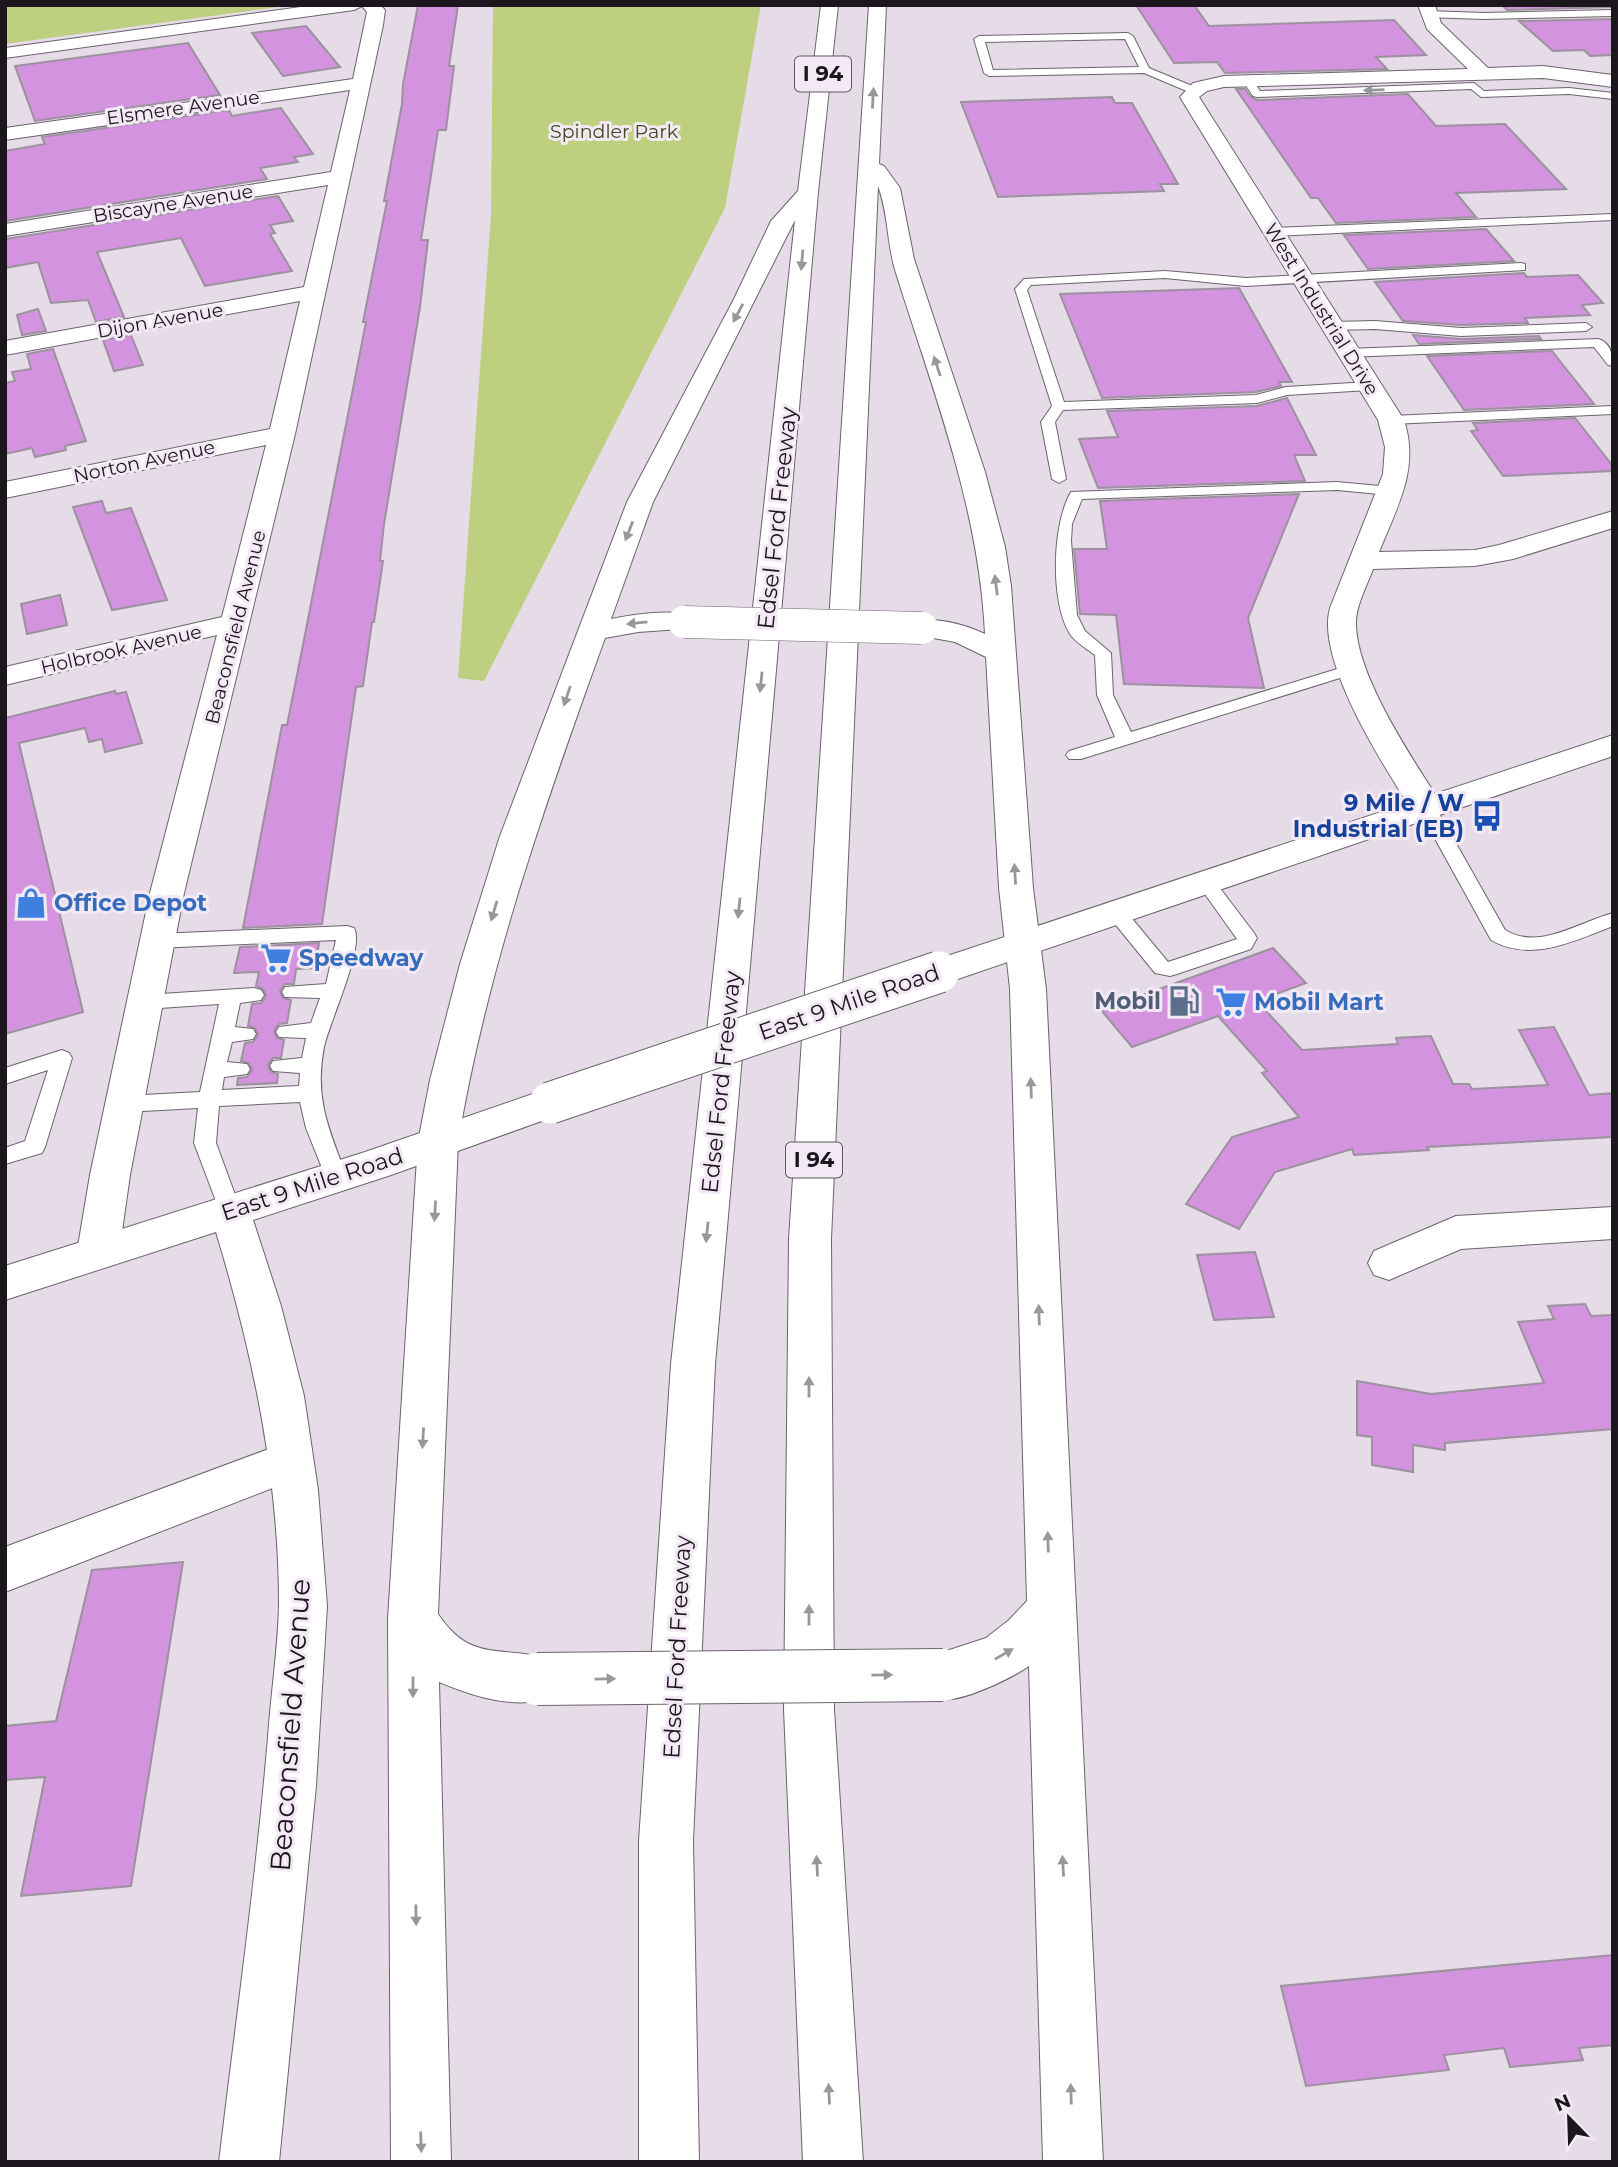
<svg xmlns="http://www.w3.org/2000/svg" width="1618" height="2167" viewBox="0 0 1618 2167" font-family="Montserrat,sans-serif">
	<rect width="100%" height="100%" fill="#e6dce8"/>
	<!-- green -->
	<path fill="#bed07f" d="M5,5H293L5,44Z
		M493,5H761L725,208L484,681L458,678L491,214Z"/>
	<!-- building -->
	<path fill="#d393df" stroke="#9b929d" stroke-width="2" d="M418,5H458L449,66H454L446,130H438L421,240H428L420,307L384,524L380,561H383L374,622H372L363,686L356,687L322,924L243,928L282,725H287L301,655L366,322H363L387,201H384L402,104L403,84Z
		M1136,5H1194L1209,26L1394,20L1426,55L1376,57L1387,69L1225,73L1217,62L1174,63Z
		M1502,5H1613V7L1507,10Z
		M1613,19V55L1590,56L1584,50L1553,51L1519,21Z
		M306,26L340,67L283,76L252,33Z
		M188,43L220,95L35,121L15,66Z
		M1236,89H1245L1251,97L1257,100L1408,94L1436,126L1505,124L1566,189L1456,193L1476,217L1336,223L1318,198H1311Z
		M1112,97L1115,103H1132L1178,184H1160L1164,191L998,197L961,102Z
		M281,108L313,154L294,157L298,162L260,168L267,179L5,221V151L45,144L42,137L229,110L232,116Z
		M278,196L293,221L270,225L275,233L270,234L292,271L205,286L181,238L97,252L124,317L96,322L88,300L51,303L38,262L5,268V239Z
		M1486,229L1514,261L1368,269L1344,235Z
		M1524,273L1527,277L1578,275L1603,303L1582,305L1590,315L1525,318L1528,323L1461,325L1403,321L1375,282Z
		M1239,288L1292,382H1279L1281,386L1256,392L1102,398L1060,294Z
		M38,309L46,331L22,335L17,315Z
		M131,335L143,365L114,371L103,340Z
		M1413,335L1461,339L1539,336L1541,339L1419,344Z
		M53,349L86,441L65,446L66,450L35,457L32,448L5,454V383L15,381L12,372L31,369L27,354Z
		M1552,351L1594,404L1464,410L1427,356Z
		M1287,398L1316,455H1294L1305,481L1098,488L1079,439L1118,437L1107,411L1257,406Z
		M1575,418L1613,466V471L1503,476L1471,431L1478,430L1473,423Z
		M1299,494L1248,618L1264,688L1124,684L1116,615L1080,614L1074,549H1107L1100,501Z
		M102,501L106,513L131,508L167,600L112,610L73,507Z
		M60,595L67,625L27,634L21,604Z
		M115,691L116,694L126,692L142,743L105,752L102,739L89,742L85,728L19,743L83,1012L5,1034V718Z
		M319,943L315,968L296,969L294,984H285L280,991L283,998L291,1000L287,1023L279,1024L274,1031L277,1038L284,1040L281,1058H273L268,1065L271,1072L278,1074L277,1083L237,1085L238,1078L247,1077L252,1070L249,1063L241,1061L245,1043L253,1042L258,1035L255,1028L248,1026L252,1004L261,1003L266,996L263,989L256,986L259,972L234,973L240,947Z
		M1273,948L1306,983L1257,1001L1302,1050L1398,1044L1396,1038L1431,1036L1453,1084H1469L1472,1089L1548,1085L1519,1030L1554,1027L1589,1095L1613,1093V1137L1427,1147L1429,1150L1354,1155L1352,1149L1275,1172L1239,1229L1186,1204L1232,1137L1299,1117L1262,1073L1267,1071L1218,1016L1132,1047L1101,1010Z
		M1255,1252L1274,1317L1214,1320L1197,1255Z
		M1585,1304L1591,1316L1613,1315V1429L1445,1443V1450L1413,1445V1472L1372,1465V1437L1357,1435V1381L1431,1394L1544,1383L1518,1322L1554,1319L1548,1306Z
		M183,1562L131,1886L21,1896L45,1777L5,1780V1726L56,1721L92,1570Z
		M1613,1955V2045L1579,2048L1583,2060L1510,2067L1504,2048L1444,2055L1449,2070L1306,2086L1281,1986Z"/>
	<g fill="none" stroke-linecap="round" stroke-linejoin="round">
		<defs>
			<path id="lane" d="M1613,10V16L1484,19L1427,17L1422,14L1427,11L1484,13Z
				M1128,33L1133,36L1149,68L1197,88V92H1189L1144,73L989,76L984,73L974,39L979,36ZM1125,39L1139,67L993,70L985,42Z
				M1244,79H1252L1260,91L1474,83L1484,91L1569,88L1613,93V99L1569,94L1481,97L1471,89L1257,97L1253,96L1243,81Z
				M1613,214V220L1274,236L1268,232L1274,228Z
				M1521,263L1525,264V270L1246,286L1165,278L1031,285L1027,290L1064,402L1256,395L1286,387L1369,382L1376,386L1369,390L1287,395L1257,403L1063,410L1055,422L1066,479L1059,483L1052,479L1041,422L1052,406L1015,289L1024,279L1165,271L1246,278Z
				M1375,321L1461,328L1586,323L1592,327L1586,331L1461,336L1375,329L1332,330L1326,326L1332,322Z
				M1598,339C1610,342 1613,355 1613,366L1608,365L1594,347L1348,357L1341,353L1348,349Z
				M1613,406V414L1391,424L1384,420L1391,416Z
				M1337,482L1390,487L1397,491L1390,495L1337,490L1082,499L1072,524L1071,541L1077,615L1085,631L1111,653L1113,695L1131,732L1347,666L1353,664L1361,669L1359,672L1081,759H1069L1066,755L1069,751L1115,737L1097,695L1095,655C1087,649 1075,642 1070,634C1050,602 1052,524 1071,492Z
				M1427,802L1436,808L1505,930C1539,951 1579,922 1613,913V926C1574,941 1531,963 1491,940L1418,808Z
				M1206,877L1213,879L1254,933L1257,938L1251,949L1177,974L1170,976L1155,973L1107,914L1110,909H1124L1168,962L1237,939L1197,883L1199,879Z
				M347,926L354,928C365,947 329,1023 324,1047C314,1098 329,1130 347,1177L344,1183L336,1186L328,1183L306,1128L300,1102L219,1106L216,1143L241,1211L238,1217L230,1220L222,1217L194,1143L198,1108L124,1112L116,1110L113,1104L116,1098L124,1096L200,1092L219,1004L145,1009L138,1007L135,1002L138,997L145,995L254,988L261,990L264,995L261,1000L240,1003L235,1027L253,1029L256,1034L253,1039L232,1042L227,1062L247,1064L250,1069L247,1074L224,1077L222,1090L299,1086L300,1073L273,1071L270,1066L273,1061L302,1058L306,1038L279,1037L276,1032L279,1027L311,1023L320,998L285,997L282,992L285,987L326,984L336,940L157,948L150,946L147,941L150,936L157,934Z
				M62,1050L69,1053L72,1058L45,1147L42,1153L5,1164V1148L25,1141L48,1070L5,1084V1068Z"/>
			<path id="street" d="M315,5H380L385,10L383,25L295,434L184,893L130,1175L119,1252L113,1264L98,1269L83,1264L77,1252L90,1175L150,893L217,635L5,685V667L222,617L266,445L5,498V482L270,429L300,301L5,355V341L304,287L328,185L5,236V224L331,172L350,90L5,140V128L353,79L367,12L362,6L354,10L5,58V48Z
				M1418,5H1435L1441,23L1488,68L1543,66L1613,75V87L1543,78L1224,87L1207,91L1199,97L1404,420C1420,469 1397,507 1379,552L1475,550L1499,545L1613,511V528L1513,559L1475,566L1373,569C1367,586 1355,607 1356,625C1357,678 1415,763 1444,808L1439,815L1427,819L1415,815C1386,770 1315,661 1330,608L1383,474L1385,447L1378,420L1180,97L1193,83L1224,76L1468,69L1427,29Z
				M1613,1207V1239L1461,1249L1389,1280L1374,1275L1368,1263L1374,1251L1456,1216Z
				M290,1441L306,1447L313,1461L306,1475L5,1592V1547Z"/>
			<path id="secondary" d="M1613,735V756L952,981L939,985L926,981L921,972L926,963Z
				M550,1088L564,1093L569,1103L564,1113L391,1175L253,1220L281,1306L304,1396L318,1490L327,1606L316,1786L279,2162H219C236,2020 256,1879 268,1737C271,1693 278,1649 279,1605C279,1477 253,1354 216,1232L5,1300V1266L365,1152Z"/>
			<path id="highway" d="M821,5H838L818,192L715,1364L693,1841L699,2162H639V1841L671,1364L795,220L653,502L611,619C638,614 668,609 694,616L699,622L694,628L638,632L605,638C545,804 487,968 458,1142L438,1614C473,1667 506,1642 555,1662L562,1679L555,1696C518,1711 475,1697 439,1682L451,2162H391L388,1619L418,1142L430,1080L460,964L500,836L627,502L734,299L771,221L798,191Z
				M869,5H886L879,164L884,166L900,188L914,259L985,472L1005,547L1011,586L1033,888L1046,989L1103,2162H1043L1029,1666C1012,1678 961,1703 941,1699C936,1697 930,1694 925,1692L918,1675L925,1658L986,1638L1009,1620L1027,1601L1010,989L999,888L986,657L955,642L912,634L907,628L912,622C934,616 964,624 985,634C979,507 933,391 895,270C887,243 888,212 878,186L831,1239L834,1709L863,2162H803L784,1709L789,1239Z"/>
		</defs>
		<!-- lane casing -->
		<use href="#lane" stroke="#6c636e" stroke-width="2"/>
		<!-- street casing -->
		<use href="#street" stroke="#6c636e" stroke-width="2"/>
		<!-- secondary casing -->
		<use href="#secondary" stroke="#6c636e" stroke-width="2"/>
		<!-- highway casing -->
		<use href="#highway" stroke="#6c636e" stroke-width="2"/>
		<!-- lane -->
		<use href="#lane" fill="#fff" fill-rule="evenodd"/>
		<!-- street -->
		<use href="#street" fill="#fff" fill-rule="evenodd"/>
		<!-- secondary -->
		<use href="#secondary" fill="#fff" fill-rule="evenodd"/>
		<!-- highway -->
		<use href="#highway" fill="#fff" fill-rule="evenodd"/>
		<defs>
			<path id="secondary-bridge" d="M550,1103L939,972"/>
			<path id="highway-bridge-far1" d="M684,622L922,628"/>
			<path id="highway-bridge" d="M537,1679L943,1675"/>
		</defs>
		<!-- secondary-bridge casing -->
		<use href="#secondary-bridge" stroke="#6c636e" stroke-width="43" stroke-linecap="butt"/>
		<!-- highway-bridge-far1 casing -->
		<use href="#highway-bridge-far1" stroke="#6c636e" stroke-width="33" stroke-linecap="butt"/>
		<!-- highway-bridge casing -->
		<use href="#highway-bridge" stroke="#6c636e" stroke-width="54" stroke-linecap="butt"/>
		<!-- secondary-bridge -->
		<use href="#secondary-bridge" stroke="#fff" stroke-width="41"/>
		<!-- highway-bridge-far1 -->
		<use href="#highway-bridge-far1" stroke="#fff" stroke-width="32"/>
		<!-- highway-bridge -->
		<use href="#highway-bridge" stroke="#fff" stroke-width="52"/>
	</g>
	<!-- one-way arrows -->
	<defs><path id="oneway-solid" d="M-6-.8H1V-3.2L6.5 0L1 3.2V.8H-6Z" transform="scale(1.75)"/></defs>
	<g fill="#989799">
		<use href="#oneway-solid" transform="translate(1374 90) rotate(178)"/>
		<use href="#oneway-solid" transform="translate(873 98) rotate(-87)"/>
		<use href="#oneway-solid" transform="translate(802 260) rotate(95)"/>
		<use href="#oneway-solid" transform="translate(738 313) rotate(118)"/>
		<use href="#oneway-solid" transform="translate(937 366) rotate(-108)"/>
		<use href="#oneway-solid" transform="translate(629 531) rotate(111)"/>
		<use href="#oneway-solid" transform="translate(996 585) rotate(-97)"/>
		<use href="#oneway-solid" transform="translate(637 623) rotate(174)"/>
		<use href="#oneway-solid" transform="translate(761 682) rotate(96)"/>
		<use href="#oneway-solid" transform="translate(567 696) rotate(109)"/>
		<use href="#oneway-solid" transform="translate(1015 874) rotate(-93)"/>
		<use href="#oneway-solid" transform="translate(739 908) rotate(96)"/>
		<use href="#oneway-solid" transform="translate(494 911) rotate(107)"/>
		<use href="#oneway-solid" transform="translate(1031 1088) rotate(-92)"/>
		<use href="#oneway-solid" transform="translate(435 1211) rotate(93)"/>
		<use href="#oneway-solid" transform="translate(707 1232) rotate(96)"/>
		<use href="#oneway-solid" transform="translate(1039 1315) rotate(-92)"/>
		<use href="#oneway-solid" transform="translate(809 1387) rotate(-90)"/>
		<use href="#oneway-solid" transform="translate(423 1438) rotate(93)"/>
		<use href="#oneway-solid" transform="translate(1048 1542) rotate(-92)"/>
		<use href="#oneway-solid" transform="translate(809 1615) rotate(-90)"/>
		<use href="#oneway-solid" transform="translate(1004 1654) rotate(-30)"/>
		<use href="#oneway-solid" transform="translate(882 1675) rotate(-1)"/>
		<use href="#oneway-solid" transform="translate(605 1679) rotate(-1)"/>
		<use href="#oneway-solid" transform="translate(413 1687) rotate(90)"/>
		<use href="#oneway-solid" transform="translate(817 1866) rotate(-93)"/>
		<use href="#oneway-solid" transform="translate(1063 1866) rotate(-93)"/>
		<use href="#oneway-solid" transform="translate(416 1915) rotate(89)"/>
		<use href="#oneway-solid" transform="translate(829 2094) rotate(-93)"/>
		<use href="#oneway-solid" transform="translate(1071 2094) rotate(-92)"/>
		<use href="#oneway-solid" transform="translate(421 2142) rotate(88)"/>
	</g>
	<!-- icons -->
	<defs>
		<symbol id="bus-bare" viewBox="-9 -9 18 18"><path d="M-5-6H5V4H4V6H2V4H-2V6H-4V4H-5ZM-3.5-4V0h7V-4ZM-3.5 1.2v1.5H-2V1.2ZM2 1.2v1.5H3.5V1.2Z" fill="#1a4fb4" stroke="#f3e9f5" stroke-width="2.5" paint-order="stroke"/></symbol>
		<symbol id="shop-bare" viewBox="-9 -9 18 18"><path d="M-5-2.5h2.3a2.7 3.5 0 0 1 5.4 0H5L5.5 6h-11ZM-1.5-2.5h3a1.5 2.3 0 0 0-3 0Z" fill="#3f7fe0" stroke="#f3e9f5" stroke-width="2.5" paint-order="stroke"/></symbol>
		<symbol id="supermarket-bare" viewBox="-9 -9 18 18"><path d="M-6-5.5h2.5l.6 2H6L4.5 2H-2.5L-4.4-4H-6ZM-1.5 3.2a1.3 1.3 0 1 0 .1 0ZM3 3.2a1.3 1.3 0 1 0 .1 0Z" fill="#3f7fe0" stroke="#f3e9f5" stroke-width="2.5" paint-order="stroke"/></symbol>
		<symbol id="fuel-bare" viewBox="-9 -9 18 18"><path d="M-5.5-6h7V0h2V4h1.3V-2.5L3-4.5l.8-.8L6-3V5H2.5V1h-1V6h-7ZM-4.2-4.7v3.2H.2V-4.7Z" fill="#5c6f8a" stroke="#f3e9f5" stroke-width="2.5" paint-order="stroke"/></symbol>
	</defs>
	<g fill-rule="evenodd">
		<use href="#bus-bare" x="1465" y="794" width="44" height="44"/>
		<use href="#shop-bare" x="9" y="881" width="44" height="44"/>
		<use href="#supermarket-bare" x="254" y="936" width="44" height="44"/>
		<use href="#fuel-bare" x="1162" y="979" width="44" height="44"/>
		<use href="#supermarket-bare" x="1209" y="980" width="44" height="44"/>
	</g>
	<g text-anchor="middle" stroke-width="6" stroke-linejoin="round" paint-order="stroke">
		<!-- far-street labels -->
		<g font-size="19" fill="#1b171c" stroke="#f3e9f5">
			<text transform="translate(183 107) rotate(-8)" y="7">Elsmere Avenue</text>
			<text transform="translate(173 203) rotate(-9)" y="7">Biscayne Avenue</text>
			<text transform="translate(1322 309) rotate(58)" y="7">West Industrial Drive</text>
			<text transform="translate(160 320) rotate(-10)" y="7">Dijon Avenue</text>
			<text transform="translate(144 461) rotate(-12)" y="7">Norton Avenue</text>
			<text transform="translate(235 627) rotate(-76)" y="7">Beaconsfield Avenue</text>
			<text transform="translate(121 649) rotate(-13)" y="7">Holbrook Avenue</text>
		</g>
		<!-- far-park labels -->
		<g font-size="19" fill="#414920" stroke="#f3e9f5">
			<text x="614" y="138">Spindler Park</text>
		</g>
		<!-- shield labels -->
		<g fill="#f3e9f5" stroke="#5c565d" stroke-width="2">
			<rect x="795" y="56.5" width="56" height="35" rx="5"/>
			<rect x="786" y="1142.5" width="56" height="35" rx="5"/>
		</g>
		<g font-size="21" font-weight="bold" fill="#1b171c">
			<text x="823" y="81">I 94</text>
			<text x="814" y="1167">I 94</text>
		</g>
		<!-- street labels -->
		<g font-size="23" fill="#1b171c" stroke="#f3e9f5">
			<text transform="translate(777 518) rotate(-84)" y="8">Edsel Ford Freeway</text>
			<text transform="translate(849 1002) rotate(-19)" y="8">East 9 Mile Road</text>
			<text transform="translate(721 1082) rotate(-84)" y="8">Edsel Ford Freeway</text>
			<text transform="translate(312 1184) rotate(-18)" y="8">East 9 Mile Road</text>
			<text transform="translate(677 1647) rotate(-87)" y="8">Edsel Ford Freeway</text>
		</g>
		<!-- transit labels -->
		<g font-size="23" font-weight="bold" fill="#164399" stroke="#f3e9f5" text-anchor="end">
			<text x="1464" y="811">9 Mile / W<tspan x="1464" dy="26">Industrial (EB)</tspan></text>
		</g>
		<!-- shop labels -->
		<g font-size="23" font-weight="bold" fill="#366cbe" stroke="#f3e9f5" text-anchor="start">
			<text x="54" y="911">Office Depot</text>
			<text x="299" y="966">Speedway</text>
			<text x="1254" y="1010">Mobil Mart</text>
		</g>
		<!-- service labels -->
		<g font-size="23" font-weight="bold" fill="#4e5e75" stroke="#f3e9f5" text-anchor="end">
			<text x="1161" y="1009">Mobil</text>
		</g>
		<!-- near-street labels -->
		<g font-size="28" fill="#1b171c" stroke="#f3e9f5">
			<text transform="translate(290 1725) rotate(-86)" y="10">Beaconsfield Avenue</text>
		</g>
	</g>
	<!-- border -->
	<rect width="1618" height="2167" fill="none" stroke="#1b171c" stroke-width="14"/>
	<!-- north arrow -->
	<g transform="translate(1569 2118) rotate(337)" stroke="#f3e9f5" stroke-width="5" paint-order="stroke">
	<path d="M0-5L12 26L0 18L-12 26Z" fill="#1b171c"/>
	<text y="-10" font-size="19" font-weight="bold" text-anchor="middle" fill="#1b171c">N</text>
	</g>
</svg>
